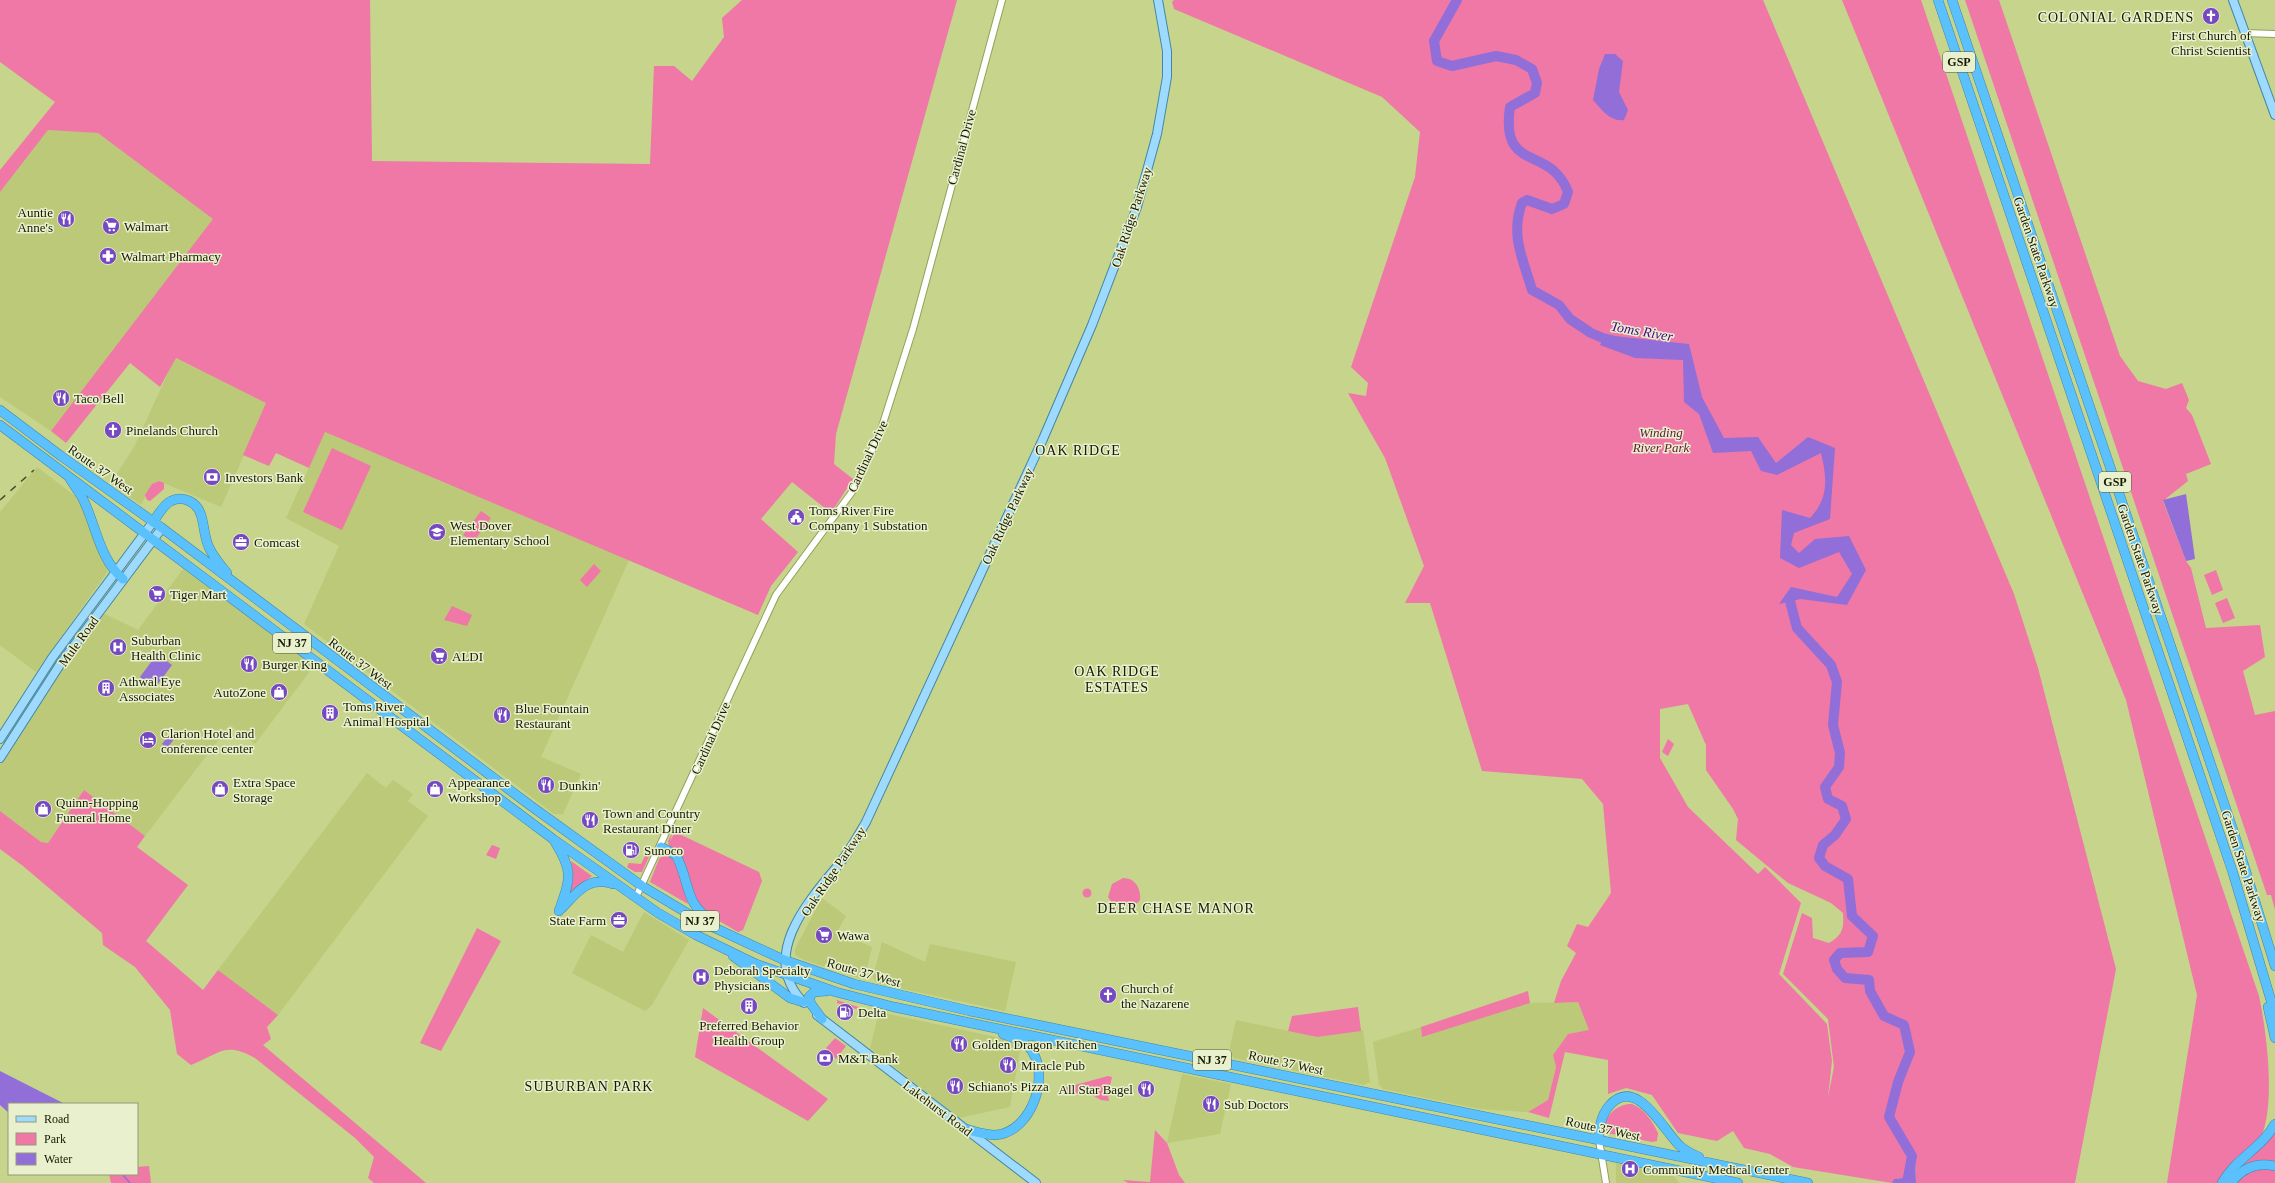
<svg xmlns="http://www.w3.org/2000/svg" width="2275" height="1183" viewBox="0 0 2275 1183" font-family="'Times New Roman',serif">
	<rect width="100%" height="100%" fill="#c6d48c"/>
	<!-- built -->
	<path fill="#bbc979" d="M48,130L98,133L214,219L51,431L0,397V192Z
		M175,358L267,403L221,507L159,481L152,484L141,505L111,483L134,447Z
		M325,432L629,560L541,757L581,774L563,814H554L304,624L339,546L286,518Z
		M37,467L79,499L108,571L36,672L0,645V512Z
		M183,569L314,666L255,744L230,725L145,836L84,790L48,843L41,842L0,811V764L64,666L103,613L138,630Z
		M367,773L386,788L393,780L413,794L408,801L428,816L278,1015L218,970Z
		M822,898L846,916L837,932L872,947L866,973L863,977L859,978L804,960L795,955V949Z
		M644,912L689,940L652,1005L645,1011L572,973L591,935L623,952Z
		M882,942L925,962L930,944L1016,962L1005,1011L876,983L873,977Z
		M1578,1002L1590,1030L1568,1034L1553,1055L1556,1067L1548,1100L1528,1112L1480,1109L1383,1089L1379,1085L1373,1042L1421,1027L1422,1037L1530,1003Z
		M879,1012L1010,1040L1021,1045L1010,1107L959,1118L870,1048Z
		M1236,1020L1317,1037L1363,1030L1370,1082L1364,1085L1234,1058L1229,1051Z
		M1182,1074L1231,1084L1220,1134L1167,1143Z
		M1616,1163L1673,1175L1679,1183H1616Z"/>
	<!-- green -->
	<path fill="#ef78a6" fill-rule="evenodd" d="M0,0H370L372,161L650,164L654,66H674L692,81L724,37L722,18L742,0H957L836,434L834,464L853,479L831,513L792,482L761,519L798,552L771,586L758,615L325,432L309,468L276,453L269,466L243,455L266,403L176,358L160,387L130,363L66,443L51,431L213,219L98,133L48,130L0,192V170L55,102L0,62Z
		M1174,0H1763L2014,594L2038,668L2116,969L2075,1183H1916L1915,1157L1909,1154L1903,1178L1895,1179L1892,1183L1793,1167L1770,1154L1744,1148L1733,1131L1717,1141L1678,1133L1652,1095L1626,1088L1608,1094V1060L1565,1052L1549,1118L1528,1112L1548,1100L1556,1067L1553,1055L1568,1034L1589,1030L1578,1002L1554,1003L1561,981L1576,953L1567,946L1577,924L1588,927L1611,893L1603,804L1582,779L1482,771L1430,603H1405L1424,566L1385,458L1348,393L1366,396L1368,383L1351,367L1415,177L1420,132L1382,97L1174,9L1172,2ZM1688,704L1706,745V770L1733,809L1738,819L1736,840L1788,883L1831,903L1843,913C1844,928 1843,935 1829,943L1813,938L1812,918L1802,913L1783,974L1828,1019L1834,1067L1828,1097L1832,1061L1827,1024L1779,974L1801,903L1765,867L1758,874L1688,807L1660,758V709Z
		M1842,0H1921L2259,996C2267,1034 2275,1102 2262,1135C2247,1153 2228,1161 2217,1183H2167L2197,995L2126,700Z
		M1965,0H1999L2120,356L2138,381L2166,389L2182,383L2189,400L2186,408L2192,415L2211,464L2186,474L2188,481L2163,501L2186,561L2191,568L2206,628L2260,625L2265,657L2243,671L2255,715L2275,711V910L2271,895H2267Z
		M332,448L371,466L342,530L303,512Z
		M159,481L164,483V489L150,501L147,500L145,495L152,484Z
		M481,511L491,518L473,542L463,535Z
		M594,564L601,571L587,587L580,580Z
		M2216,570L2223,590L2212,595L2204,575Z
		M2227,598L2235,618L2223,623L2215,603Z
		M452,606L472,615L467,626L444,620Z
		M1668,739L1674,744L1668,756L1662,752Z
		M84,790L145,836L137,847L188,885L146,941L203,990L218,970L278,1015L267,1027L271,1039L263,1045L426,1183H374L368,1178L374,1157L355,1138L255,1058C225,1041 219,1054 191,1065L177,1054L170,1010L135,967L103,945L102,933L23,866L0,849V811L41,842L48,843Z
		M673,831L670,841L675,832L759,872L762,881L743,930L738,932L702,911L669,846L668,841Z
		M492,845L500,848L496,859L486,855Z
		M651,852L642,872H635L627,867L629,863L641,864L646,854Z
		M665,854L674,858L688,904L650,882L659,859Z
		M571,861L592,876L570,893L573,873Z
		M1123,878C1136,878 1141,889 1140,900L1133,907L1112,903L1108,897L1112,884Z
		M1082.5 893a4.5 4.5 0 1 1 9 0a4.5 4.5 0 1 1-9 0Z
		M477,928L501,941L441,1051L420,1043Z
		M1528,991L1530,1003L1422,1037L1421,1027Z
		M837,1000L864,1009L862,1011L837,1003Z
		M1358,1007L1361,1031L1317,1037L1288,1031L1292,1016Z
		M703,1008L828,1099L808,1121L695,1057Z
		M835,1038L846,1046L836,1059L826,1048Z
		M1108,1076L1112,1077L1108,1095L1109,1101L1101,1100L1092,1095L1064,1092V1088Z
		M1632,1104C1645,1109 1652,1121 1658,1133L1657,1141L1652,1142L1607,1133C1601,1117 1618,1103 1632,1104Z
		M1155,1130L1167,1143L1179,1175L1185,1183H1128L1123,1180L1150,1182Z
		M2275,1130V1163L2226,1181Z
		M149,1166L151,1183H111L109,1174H137V1167Z
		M2268,1168L2275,1171V1183H2237C2244,1172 2255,1170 2268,1168Z"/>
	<!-- water -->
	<path fill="#926ed8" d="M1605,54H1615L1623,61L1619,92L1628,110L1624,120C1610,122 1602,110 1593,100L1599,69Z
		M1605,335L1689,344L1702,397L1724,438L1758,437L1776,463L1808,437L1835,448L1830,519L1794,533L1791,545L1799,553L1815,539L1849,536L1866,570L1847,605L1800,599L1779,604L1791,587L1837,597L1852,574L1839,552L1799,568L1780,558L1782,510L1810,518C1829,498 1827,478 1821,453L1777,475L1761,471L1751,451L1713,453L1699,414L1684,402L1683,360L1635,358L1600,345Z
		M2186,494L2195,559L2186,561L2163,500Z
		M157,654L172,665L155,688L140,677Z
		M170,734L175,738L167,748L162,744Z
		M0,1071L65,1104H9V1113L0,1105Z
		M1909,1154L1915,1157L1916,1183H1892L1894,1179L1903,1178Z"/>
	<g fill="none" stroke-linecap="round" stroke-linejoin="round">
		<!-- stream -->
		<path stroke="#926ed8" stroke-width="1.5" d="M122,1174L130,1183"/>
		<!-- river -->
		<path stroke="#926ed8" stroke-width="10" d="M1457,0L1434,41L1437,61L1452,66L1496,56L1516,60L1532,69L1537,83L1535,93L1510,107C1500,174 1550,144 1568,192L1564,204L1552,209L1527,200L1522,203C1510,235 1523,259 1532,290L1559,305L1570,319L1591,333L1603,338L1615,341
			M1799,594L1792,596L1790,601L1797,628L1831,665L1837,682L1833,725L1840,753L1839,767L1825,787L1828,799L1842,806L1846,819L1835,835L1823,845L1819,858L1825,866L1848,879L1852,916L1873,936L1868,952L1840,953L1834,960L1837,969L1845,978L1869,980L1870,991L1884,1016L1904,1025L1910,1052L1898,1082L1889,1117L1912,1156L1907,1183"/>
		<defs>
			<path id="minor" d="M2244,33L2275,34
				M636,897L776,595L852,492L879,436L913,329L1002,0
				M1599,1140L1606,1183"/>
			<path id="major" d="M2233,0L2275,115
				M0,739L52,658L153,522
				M0,758L61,663L162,528
				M804,1003C758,957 808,901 840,863C850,850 858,836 866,822L1043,439L1092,325L1137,207L1157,134L1167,77V51L1158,0
				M817,1015L1036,1183"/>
			<path id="highway" d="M1938,0L2233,873L2275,1014
				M1952,0L2233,830L2275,966
				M0,410L61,456L162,528L531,806L642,886L702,922L784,960L854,984L970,1011L1808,1183
				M0,425L553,839L658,913L696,935L756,964L836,992L894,1007L1738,1183
				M70,479C74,485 78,491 82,497C96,524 99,559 123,579
				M153,522C158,515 164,504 171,501C183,495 197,502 201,515C204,524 204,535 208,545C212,556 220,564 227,573
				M555,842C574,872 570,879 559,911
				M661,847L676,855C691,883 683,904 714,922
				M562,908C578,891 589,876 613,884
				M733,956L790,998L803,1002
				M2268,1007L2275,1038
				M822,1019L811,1004L809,997L814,992L827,991
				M965,1129C974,1131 985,1135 995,1135C1032,1133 1053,1072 1028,1046C1022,1040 1011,1037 1003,1034
				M1599,1140C1598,1129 1602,1114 1609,1106C1637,1074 1664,1132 1680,1146C1686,1151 1692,1154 1699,1157
				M2222,1183C2235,1159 2262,1148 2275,1124
				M2231,1183C2242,1168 2257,1162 2275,1166"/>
		</defs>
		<!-- minor casing -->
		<use href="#minor" stroke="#94a05a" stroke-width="8"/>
		<!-- major casing -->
		<use href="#major" stroke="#4386a4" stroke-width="10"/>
		<!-- highway casing -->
		<use href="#highway" stroke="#4386a4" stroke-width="10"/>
		<!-- minor -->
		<use href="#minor" stroke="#fff" stroke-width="6"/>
		<!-- major -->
		<use href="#major" stroke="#9ddafe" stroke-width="8"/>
		<!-- highway -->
		<use href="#highway" stroke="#5bc1fd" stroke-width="9"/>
		<!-- rail -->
		<path stroke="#494f28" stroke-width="1.5" stroke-dasharray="7 7" stroke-linecap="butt" d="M0,500L34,470"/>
	</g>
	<!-- icons -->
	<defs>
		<symbol id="church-disc" viewBox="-11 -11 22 22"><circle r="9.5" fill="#7648c1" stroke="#e9f0cd"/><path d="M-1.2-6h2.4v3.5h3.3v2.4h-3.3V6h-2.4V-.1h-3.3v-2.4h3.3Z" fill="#fff"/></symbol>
		<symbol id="restaurant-disc" viewBox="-11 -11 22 22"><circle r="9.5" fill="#7648c1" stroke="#e9f0cd"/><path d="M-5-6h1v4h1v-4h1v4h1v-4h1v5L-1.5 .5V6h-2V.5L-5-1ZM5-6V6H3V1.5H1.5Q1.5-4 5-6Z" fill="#fff"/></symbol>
		<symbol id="supermarket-disc" viewBox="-11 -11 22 22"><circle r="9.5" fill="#7648c1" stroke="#e9f0cd"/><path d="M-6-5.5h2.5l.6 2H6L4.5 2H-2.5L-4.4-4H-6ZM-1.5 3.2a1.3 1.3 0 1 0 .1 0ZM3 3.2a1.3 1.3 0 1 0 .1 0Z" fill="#fff"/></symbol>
		<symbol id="pharmacy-disc" viewBox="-11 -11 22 22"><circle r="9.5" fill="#7648c1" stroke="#e9f0cd"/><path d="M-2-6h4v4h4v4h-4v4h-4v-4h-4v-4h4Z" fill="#fff"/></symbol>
		<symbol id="bank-disc" viewBox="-11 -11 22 22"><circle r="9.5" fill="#7648c1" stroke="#e9f0cd"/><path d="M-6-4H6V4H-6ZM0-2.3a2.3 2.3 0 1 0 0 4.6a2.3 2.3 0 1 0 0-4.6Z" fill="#fff"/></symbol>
		<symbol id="civic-disc" viewBox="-11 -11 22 22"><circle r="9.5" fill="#7648c1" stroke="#e9f0cd"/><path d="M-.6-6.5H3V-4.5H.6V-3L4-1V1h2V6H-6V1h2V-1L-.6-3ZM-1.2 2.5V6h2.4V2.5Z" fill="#fff"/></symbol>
		<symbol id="school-disc" viewBox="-11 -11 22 22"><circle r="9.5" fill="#7648c1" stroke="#e9f0cd"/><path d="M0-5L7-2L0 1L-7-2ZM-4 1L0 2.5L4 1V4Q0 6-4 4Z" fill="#fff"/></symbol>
		<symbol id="office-disc" viewBox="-11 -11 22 22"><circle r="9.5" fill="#7648c1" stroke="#e9f0cd"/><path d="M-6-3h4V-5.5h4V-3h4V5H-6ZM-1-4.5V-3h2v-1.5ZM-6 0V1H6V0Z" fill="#fff"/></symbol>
		<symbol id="hospital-disc" viewBox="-11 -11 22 22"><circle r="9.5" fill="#7648c1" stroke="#e9f0cd"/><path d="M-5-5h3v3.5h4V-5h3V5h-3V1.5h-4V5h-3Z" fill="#fff"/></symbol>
		<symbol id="building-disc" viewBox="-11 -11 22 22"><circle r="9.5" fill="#7648c1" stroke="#e9f0cd"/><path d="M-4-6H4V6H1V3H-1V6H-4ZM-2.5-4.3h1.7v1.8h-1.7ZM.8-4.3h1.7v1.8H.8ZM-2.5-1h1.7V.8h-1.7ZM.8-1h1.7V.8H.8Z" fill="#fff"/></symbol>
		<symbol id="shop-disc" viewBox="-11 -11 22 22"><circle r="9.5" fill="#7648c1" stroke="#e9f0cd"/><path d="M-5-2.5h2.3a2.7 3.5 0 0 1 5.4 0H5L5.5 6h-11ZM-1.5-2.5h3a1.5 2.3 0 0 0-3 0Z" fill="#fff"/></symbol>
		<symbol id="hotel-disc" viewBox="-11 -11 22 22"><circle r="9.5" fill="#7648c1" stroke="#e9f0cd"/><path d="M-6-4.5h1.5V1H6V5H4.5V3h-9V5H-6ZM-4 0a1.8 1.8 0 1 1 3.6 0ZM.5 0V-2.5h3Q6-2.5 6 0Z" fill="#fff"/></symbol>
		<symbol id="fuel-disc" viewBox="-11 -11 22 22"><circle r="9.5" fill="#7648c1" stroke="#e9f0cd"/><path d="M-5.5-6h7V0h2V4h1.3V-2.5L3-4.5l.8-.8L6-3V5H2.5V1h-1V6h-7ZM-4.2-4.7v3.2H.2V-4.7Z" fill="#fff"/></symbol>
	</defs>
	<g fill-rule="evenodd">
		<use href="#church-disc" x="2201" y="6" width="20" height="20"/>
		<use href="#restaurant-disc" x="56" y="209" width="20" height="20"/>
		<use href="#supermarket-disc" x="101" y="216" width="20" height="20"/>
		<use href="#pharmacy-disc" x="98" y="246" width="20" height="20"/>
		<use href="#restaurant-disc" x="51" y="388" width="20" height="20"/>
		<use href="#church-disc" x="103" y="420" width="20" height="20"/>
		<use href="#bank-disc" x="202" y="467" width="20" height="20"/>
		<use href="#civic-disc" x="786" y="507" width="20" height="20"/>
		<use href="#school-disc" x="427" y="522" width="20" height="20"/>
		<use href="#office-disc" x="231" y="532" width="20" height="20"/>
		<use href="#supermarket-disc" x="147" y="584" width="20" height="20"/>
		<use href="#hospital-disc" x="108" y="637" width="20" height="20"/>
		<use href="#supermarket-disc" x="429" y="646" width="20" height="20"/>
		<use href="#restaurant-disc" x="239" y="654" width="20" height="20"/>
		<use href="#building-disc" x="96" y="678" width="20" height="20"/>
		<use href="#shop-disc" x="269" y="682" width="20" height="20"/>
		<use href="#building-disc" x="320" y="703" width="20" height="20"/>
		<use href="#restaurant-disc" x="492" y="705" width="20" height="20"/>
		<use href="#hotel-disc" x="138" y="730" width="20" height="20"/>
		<use href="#restaurant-disc" x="536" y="775" width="20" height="20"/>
		<use href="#shop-disc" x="210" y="779" width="20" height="20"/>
		<use href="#shop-disc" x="425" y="779" width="20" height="20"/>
		<use href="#shop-disc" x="33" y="799" width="20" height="20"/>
		<use href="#restaurant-disc" x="580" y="810" width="20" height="20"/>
		<use href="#fuel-disc" x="621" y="840" width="20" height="20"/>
		<use href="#office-disc" x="609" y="910" width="20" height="20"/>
		<use href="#supermarket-disc" x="814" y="925" width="20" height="20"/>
		<use href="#hospital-disc" x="691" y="967" width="20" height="20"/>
		<use href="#church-disc" x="1098" y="985" width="20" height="20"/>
		<use href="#building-disc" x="739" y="996" width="20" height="20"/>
		<use href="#fuel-disc" x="835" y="1002" width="20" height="20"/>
		<use href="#restaurant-disc" x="949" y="1034" width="20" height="20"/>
		<use href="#bank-disc" x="815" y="1048" width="20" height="20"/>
		<use href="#restaurant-disc" x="998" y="1055" width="20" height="20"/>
		<use href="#restaurant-disc" x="945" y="1076" width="20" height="20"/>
		<use href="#restaurant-disc" x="1136" y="1079" width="20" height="20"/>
		<use href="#restaurant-disc" x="1201" y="1094" width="20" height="20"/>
		<use href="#hospital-disc" x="1620" y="1159" width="20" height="20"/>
	</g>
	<g text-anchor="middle" stroke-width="3" stroke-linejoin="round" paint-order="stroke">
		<!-- shield labels -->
		<g fill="#e9f0cd" stroke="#555a3e" stroke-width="1">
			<rect x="1943" y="52" width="32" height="20" rx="3"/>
			<rect x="2099" y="472" width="32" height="20" rx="3"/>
			<rect x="273" y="633" width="38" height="20" rx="3"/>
			<rect x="681" y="911" width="38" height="20" rx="3"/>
			<rect x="1193" y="1050" width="38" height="20" rx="3"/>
		</g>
		<g font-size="12" font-weight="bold" fill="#161900">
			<text x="1959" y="66">GSP</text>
			<text x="2115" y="486">GSP</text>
			<text x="292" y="647">NJ 37</text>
			<text x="700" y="925">NJ 37</text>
			<text x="1212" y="1064">NJ 37</text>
		</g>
		<!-- poi labels -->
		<g font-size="13" fill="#161900" stroke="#e9f0cd" text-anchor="start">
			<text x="2211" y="40" text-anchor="middle">First Church of<tspan x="2211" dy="15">Christ Scientist</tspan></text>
			<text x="53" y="217" text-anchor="end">Auntie<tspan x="53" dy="15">Anne's</tspan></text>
			<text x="124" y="231">Walmart</text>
			<text x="121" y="261">Walmart Pharmacy</text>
			<text x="74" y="403">Taco Bell</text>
			<text x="126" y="435">Pinelands Church</text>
			<text x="225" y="482">Investors Bank</text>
			<text x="809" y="515">Toms River Fire<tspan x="809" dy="15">Company 1 Substation</tspan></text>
			<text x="450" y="530">West Dover<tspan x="450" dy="15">Elementary School</tspan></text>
			<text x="254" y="547">Comcast</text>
			<text x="170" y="599">Tiger Mart</text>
			<text x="131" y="645">Suburban<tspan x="131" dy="15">Health Clinic</tspan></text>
			<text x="452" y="661">ALDI</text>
			<text x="262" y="669">Burger King</text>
			<text x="119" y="686">Athwal Eye<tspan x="119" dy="15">Associates</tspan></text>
			<text x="266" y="697" text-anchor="end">AutoZone</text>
			<text x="343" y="711">Toms River<tspan x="343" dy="15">Animal Hospital</tspan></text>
			<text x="515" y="713">Blue Fountain<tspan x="515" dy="15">Restaurant</tspan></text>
			<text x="161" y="738">Clarion Hotel and<tspan x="161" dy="15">conference center</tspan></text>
			<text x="233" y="787">Extra Space<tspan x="233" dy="15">Storage</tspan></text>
			<text x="448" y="787">Appearance<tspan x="448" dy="15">Workshop</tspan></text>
			<text x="559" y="790">Dunkin'</text>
			<text x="56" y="807">Quinn-Hopping<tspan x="56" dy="15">Funeral Home</tspan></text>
			<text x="603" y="818">Town and Country<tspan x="603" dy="15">Restaurant Diner</tspan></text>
			<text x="644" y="855">Sunoco</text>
			<text x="606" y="925" text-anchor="end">State Farm</text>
			<text x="837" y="940">Wawa</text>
			<text x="714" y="975">Deborah Specialty<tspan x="714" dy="15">Physicians</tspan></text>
			<text x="1121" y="993">Church of<tspan x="1121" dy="15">the Nazarene</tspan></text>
			<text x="858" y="1017">Delta</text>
			<text x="749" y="1030" text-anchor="middle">Preferred Behavior<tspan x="749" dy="15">Health Group</tspan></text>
			<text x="972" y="1049">Golden Dragon Kitchen</text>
			<text x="838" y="1063">M&amp;T Bank</text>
			<text x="1021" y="1070">Miracle Pub</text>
			<text x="968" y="1091">Schiano's Pizza</text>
			<text x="1133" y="1094" text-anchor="end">All Star Bagel</text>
			<text x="1224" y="1109">Sub Doctors</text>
			<text x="1643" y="1174">Community Medical Center</text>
		</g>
		<!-- street labels -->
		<g font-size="13" fill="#161900" stroke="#e9f0cd">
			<text transform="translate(961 147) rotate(-75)" y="5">Cardinal Drive</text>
			<text transform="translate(1131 217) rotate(-72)" y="5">Oak Ridge Parkway</text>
			<text transform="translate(2037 252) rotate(71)" y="5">Garden State Parkway</text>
			<text transform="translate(867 456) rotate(-65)" y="5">Cardinal Drive</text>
			<text transform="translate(101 469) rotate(35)" y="5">Route 37 West</text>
			<text transform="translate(1007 516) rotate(-65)" y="5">Oak Ridge Parkway</text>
			<text transform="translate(2141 559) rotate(71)" y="5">Garden State Parkway</text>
			<text transform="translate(78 641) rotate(-54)" y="5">Mule Road</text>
			<text transform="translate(361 663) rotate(37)" y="5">Route 37 West</text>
			<text transform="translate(710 738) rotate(-66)" y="5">Cardinal Drive</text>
			<text transform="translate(2244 866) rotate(72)" y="5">Garden State Parkway</text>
			<text transform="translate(833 871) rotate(-56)" y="5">Oak Ridge Parkway</text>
			<text transform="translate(864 972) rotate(16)" y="5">Route 37 West</text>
			<text transform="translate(1286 1062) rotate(12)" y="5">Route 37 West</text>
			<text transform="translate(938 1108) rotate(37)" y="5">Lakehurst Road</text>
			<text transform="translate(1603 1128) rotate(12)" y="5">Route 37 West</text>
		</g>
		<!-- park labels -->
		<g font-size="13" font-style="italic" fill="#621639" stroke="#e9f0cd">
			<text x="1661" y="437">Winding<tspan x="1661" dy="15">River Park</tspan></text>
		</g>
		<!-- neighbourhood labels -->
		<g font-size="14" letter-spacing="1" fill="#161900" stroke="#e9f0cd">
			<text x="2116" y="22">COLONIAL GARDENS</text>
			<text x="1078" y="455">OAK RIDGE</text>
			<text x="1117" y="676">OAK RIDGE<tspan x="1117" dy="16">ESTATES</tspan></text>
			<text x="1176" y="913">DEER CHASE MANOR</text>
			<text x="589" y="1091">SUBURBAN PARK</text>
		</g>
		<!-- water labels -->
		<g font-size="14" font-style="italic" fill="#48008a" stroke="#e9f0cd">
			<text transform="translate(1642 331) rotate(10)" y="5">Toms River</text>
		</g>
	</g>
	<!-- legend -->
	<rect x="8" y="1103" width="130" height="72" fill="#e9f0cd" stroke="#959a7b"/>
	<rect x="16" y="1116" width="20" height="6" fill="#9ddafe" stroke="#959a7b"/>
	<text x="44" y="1123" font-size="12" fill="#161900">Road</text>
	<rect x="16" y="1133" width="20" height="12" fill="#ef78a6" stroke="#959a7b"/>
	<text x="44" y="1143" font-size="12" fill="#161900">Park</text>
	<rect x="16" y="1153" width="20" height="12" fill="#926ed8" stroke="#959a7b"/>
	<text x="44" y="1163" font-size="12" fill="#161900">Water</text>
</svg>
